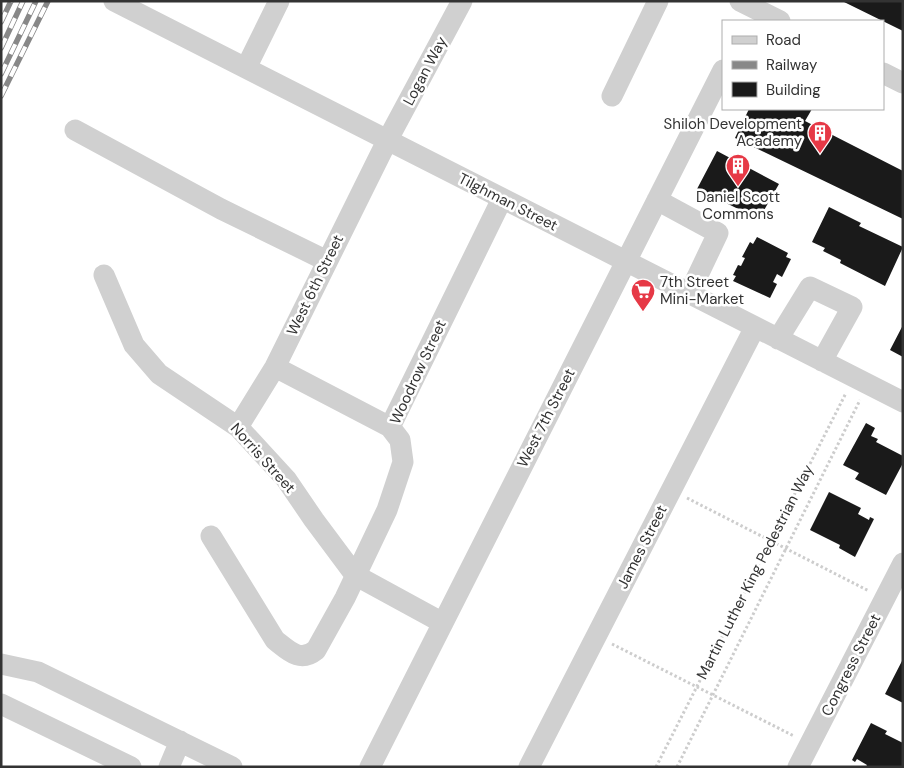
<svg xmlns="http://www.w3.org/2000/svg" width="904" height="768" viewBox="0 0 904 768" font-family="'DM Sans',sans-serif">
	<rect width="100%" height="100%" fill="#fff"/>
	<!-- building -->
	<path fill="#1a1a1a" d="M842,1H903V31Z
		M749,109H812L805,121L903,171V219L735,138Z
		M717,151L779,184L759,219L697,189Z
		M829,207L861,223L859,226L903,247L885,286L840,263L841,260L823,251L825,248L812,242Z
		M757,237L788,253L786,257L791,259L782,277L777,274L773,282L777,284L770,298L733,281L736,276L733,275L738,265L741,266L745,258L742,257L750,242L753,244Z
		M903,325V357L890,350Z
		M866,423L875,428L871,436L878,439L876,442L903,456V463L886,495L855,479L859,473L843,465Z
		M829,492L861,508L858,514L869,520L870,517L874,519L855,557L839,548L840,545L810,530Z
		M903,659V703L885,694Z
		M871,723L887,731L885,734L903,743V767H866L867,765L857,759L855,762L852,760Z"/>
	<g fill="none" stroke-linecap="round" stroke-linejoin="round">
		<!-- path -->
		<path stroke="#cdcdcd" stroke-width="3" stroke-dasharray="2.5 2.5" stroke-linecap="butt" d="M687,498L869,591
			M612,644L794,736
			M656,767L846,393
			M677,767L860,400"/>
		<!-- minor -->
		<path stroke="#d0d0d0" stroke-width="21" d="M114,1L903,402
			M740,1L780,21
			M246,68L279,1
			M883,73L903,83
			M612,96L658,1
			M75,130L221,209L327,261
			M657,200L718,233L689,294
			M104,275L134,345L159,374L238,427L286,479L314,520L355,575L443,623
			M778,339L810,287L852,307L822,361
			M275,367L390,427
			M238,427L275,367L387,141L462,1
			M211,536L275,640C289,651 300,663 316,650L345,598L387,510L403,462L400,440L390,427L502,199
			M1,664L38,672L232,767
			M1,704L131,767
			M169,767L180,741
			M370,767L723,70
			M529,767L755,327
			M798,767L903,563"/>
		<defs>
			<path id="rail" d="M1,22L11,1
				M1,48L23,1
				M1,74L36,1
				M1,96L48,1"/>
		</defs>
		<!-- rail casing -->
		<use href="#rail" stroke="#888" stroke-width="5.5"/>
		<!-- rail -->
		<use href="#rail" stroke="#fff" stroke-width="4" stroke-dasharray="11" stroke-linecap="butt"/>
	</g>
	<!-- icons -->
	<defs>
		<symbol id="building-pin" viewBox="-11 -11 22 30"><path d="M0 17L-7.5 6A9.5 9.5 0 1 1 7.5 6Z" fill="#e63946" stroke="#fff"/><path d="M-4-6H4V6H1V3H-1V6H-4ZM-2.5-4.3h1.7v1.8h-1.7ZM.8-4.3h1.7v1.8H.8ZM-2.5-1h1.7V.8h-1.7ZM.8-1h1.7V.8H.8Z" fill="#fff"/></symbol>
		<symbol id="supermarket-pin" viewBox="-11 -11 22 30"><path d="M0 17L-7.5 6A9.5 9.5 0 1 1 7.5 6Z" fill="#e63946" stroke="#fff"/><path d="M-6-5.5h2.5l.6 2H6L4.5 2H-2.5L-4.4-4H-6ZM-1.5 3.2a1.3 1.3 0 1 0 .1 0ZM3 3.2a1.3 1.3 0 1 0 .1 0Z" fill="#fff"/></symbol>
	</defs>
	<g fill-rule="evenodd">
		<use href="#building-pin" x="806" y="119" width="28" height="38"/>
		<use href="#building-pin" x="724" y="152" width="28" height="38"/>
		<use href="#supermarket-pin" x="629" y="277" width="28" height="38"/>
	</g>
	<g text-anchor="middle" stroke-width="5" stroke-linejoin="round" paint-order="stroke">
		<!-- street labels -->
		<g font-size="15" fill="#333" stroke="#fff">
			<text transform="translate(425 71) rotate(-62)" y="5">Logan Way</text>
			<text transform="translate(508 202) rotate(27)" y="5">Tilghman Street</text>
			<text transform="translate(315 285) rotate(-64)" y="5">West 6th Street</text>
			<text transform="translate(418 372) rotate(-65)" y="5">Woodrow Street</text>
			<text transform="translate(546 418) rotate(-63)" y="5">West 7th Street</text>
			<text transform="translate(263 458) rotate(48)" y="5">Norris Street</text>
			<text transform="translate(642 547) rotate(-63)" y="5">James Street</text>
			<text transform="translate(755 572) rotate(-63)" y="5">Martin Luther King Pedestrian Way</text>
			<text transform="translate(851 665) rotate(-63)" y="5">Congress Street</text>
		</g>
		<!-- poi labels -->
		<g font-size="15" fill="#333" stroke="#fff" text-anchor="end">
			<text x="802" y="129">Shiloh Development<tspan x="802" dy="17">Academy</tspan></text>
			<text x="738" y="202" text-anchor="middle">Daniel Scott<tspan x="738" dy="17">Commons</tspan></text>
			<text x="660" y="287" text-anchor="start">7th Street<tspan x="660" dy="17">Mini-Market</tspan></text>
		</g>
	</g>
	<!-- border -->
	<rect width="904" height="768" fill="none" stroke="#333333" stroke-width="5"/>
	<!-- legend -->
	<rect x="722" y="20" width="162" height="90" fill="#ffffff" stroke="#adadad"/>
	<rect x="732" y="36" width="25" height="8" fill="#d0d0d0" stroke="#adadad"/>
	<text x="766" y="45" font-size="15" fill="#333333">Road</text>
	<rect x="732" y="61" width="25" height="8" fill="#888888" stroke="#adadad"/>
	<text x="766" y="70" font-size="15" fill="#333333">Railway</text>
	<rect x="732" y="82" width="25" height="15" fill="#1a1a1a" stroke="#adadad"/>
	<text x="766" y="95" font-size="15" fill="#333333">Building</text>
</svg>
